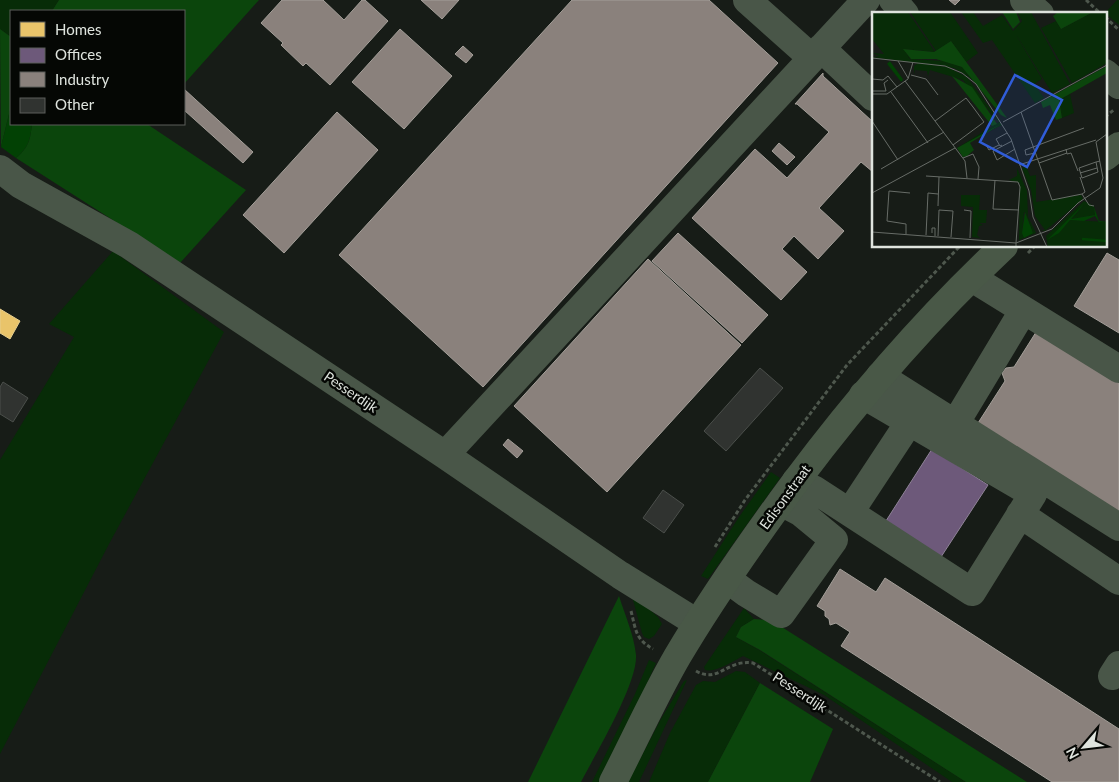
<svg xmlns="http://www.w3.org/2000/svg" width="1119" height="782" viewBox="0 0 1119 782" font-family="Lato,sans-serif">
	<rect width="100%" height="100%" fill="#171c17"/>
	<!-- green -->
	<path fill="#072c07" d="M0,0H59L52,11H11V37L0,29Z
		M1117,0H1119V25L1105,13Z
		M113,251L224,332L109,544L0,754V460L74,337L49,324Z
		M771,472L780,478L708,579L701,576L739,517Z
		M634,596L658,617L662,624L654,636L649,639L644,637L642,633L633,600L632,598Z
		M744,608L754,619L741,627L736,637L761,651L966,782H952L824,695L743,656C733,661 716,673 705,670L704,667Z
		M649,660L656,663L635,711L600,782H592L635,694Z
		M736,671L745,672L760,683L708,782H649L670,733L696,685L703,681L715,682Z
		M687,680L639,782H628L661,719L684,681Z"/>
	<!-- forest -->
	<path fill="#0b450c" d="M59,0H259L184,84V11H52Z
		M0,29L11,37V106L1,147Z
		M32,124H147L246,190L180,263L16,158C29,147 30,140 32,124Z
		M619,596C625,615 634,635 636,655C638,683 595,755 581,782H528Z
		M754,619L766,620L777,624L1027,782H966L760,650L736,637L741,627Z
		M760,683L833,729L810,782H708Z"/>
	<!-- water -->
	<path fill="#024104" d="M11,106V124H32C30,140 29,147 16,158L1,147Z"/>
	<!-- homes -->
	<path fill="#e9c46a" stroke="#e6ce8d" d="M0,309L20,321L10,339L0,333Z"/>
	<!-- offices -->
	<path fill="#6d597a" stroke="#8f8398" d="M932,449L988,485L939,560L884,524Z"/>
	<!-- industry -->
	<path fill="#8a817c" stroke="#a49f99" d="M282,0H323L344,20L362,0H365L388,21L330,85L306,63L303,66L281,45L283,43L261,23Z
		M421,0H459L442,19Z
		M572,0H709L778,63L483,387L339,255Z
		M949,0H960L955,5Z
		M400,29L452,76L404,129L352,82Z
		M463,46L473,55L466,63L455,54Z
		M823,73V76L873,122V172L861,162L819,208L844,231L818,259L794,236L782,249L807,272L781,300L692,218L755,149L787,178L829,132L797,104H795Z
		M184,89L253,152L243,163L184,110Z
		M337,112L378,150L284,253L243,215Z
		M779,143L795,157L787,165L772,151Z
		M678,233L768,315L742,343L652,261Z
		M1107,253L1119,260V333L1074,306Z
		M648,259L741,345L607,492L514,406Z
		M1038,329L1119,375V520L978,423L1005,381L1002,373L1006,368L1014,367Z
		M508,439L523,451L517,458L503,445Z
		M840,569L876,592L885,578L1119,729V782H1052L841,646L850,632L836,623L830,625L829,619L825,616V611L817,606Z"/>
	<!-- building -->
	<path fill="#303330" stroke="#4b4f4b" d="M760,368L783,388L726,451L704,431Z
		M3,382L28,398L13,422L0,414V387Z
		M663,490L684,505L664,533L643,518Z"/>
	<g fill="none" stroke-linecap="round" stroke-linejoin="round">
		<!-- path -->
		<path stroke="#4e574d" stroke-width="3" stroke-dasharray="4 2.5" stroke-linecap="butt" d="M1086,0L1101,14
			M1105,17L1119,30
			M1105,117L1115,109
			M1028,253L1035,246
			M715,547L745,500L847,365L960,246
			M631,611C636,630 635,639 653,649
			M696,671C719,684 726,659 753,663L940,782"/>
		<!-- minor -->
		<path stroke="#495648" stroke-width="28" d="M747,0L812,58
			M893,0L905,14
			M1024,0L1040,14
			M821,48L873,97
			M1105,73L1119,85
			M0,169L21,185L129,245L445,455L620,575L697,623
			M972,278L1119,369
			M880,376L1119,527
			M955,424L1023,311
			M445,455L866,0
			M796,481L815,490L972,592L1033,494L863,395
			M850,512L910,421
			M1020,514L1119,581
			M727,579L746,593L781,614L834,540L800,512L781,502
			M1112,676L1119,665"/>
		<!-- major -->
		<path stroke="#495847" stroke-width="28" d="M1105,157L1119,146
			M613,782C634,741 654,697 677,657C713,596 754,538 796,481C859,397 927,318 1004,246"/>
	</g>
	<g text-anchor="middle" stroke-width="5" stroke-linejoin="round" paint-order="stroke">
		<!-- street labels -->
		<g font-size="14" fill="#dfe4de" stroke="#050704">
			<text transform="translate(351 392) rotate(34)" y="5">Pesserdijk</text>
			<text transform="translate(785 497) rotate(-54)" y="5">Edisonstraat</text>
			<text transform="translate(800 692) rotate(33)" y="5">Pesserdijk</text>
		</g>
	</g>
	<!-- overview -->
	<g transform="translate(872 12)">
		<rect width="235" height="235" fill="#171c17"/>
		<path d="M0,0H36L63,40L32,37L38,47L72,49L90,55L96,59L95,62L101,67L106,73L130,106L102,68L82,56L0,45L8,44L0,41L12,42L0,27ZM38,0H78L106,41L94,50L79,29L64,39ZM89,0H101L111,14L130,3L141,19L150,9L145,0H159L198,72L180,81L143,21L170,67L162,72L172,86L163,91L120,28L111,31ZM221,0H235V51L200,71L169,16L184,9L189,17ZM46,51L73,54L95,65L130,113L85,136L127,110L91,68L58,58L56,64L55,59L43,58L42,62V54ZM198,82L202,101L190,106L187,88ZM154,154L158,164L164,163V190L209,183L211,187L173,219H169L173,218L163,204L159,178L150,156ZM145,156L155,179L156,205L164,221L147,228L148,171L137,168L145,164ZM152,200L154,201L161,221H150ZM89,183H108L107,198H115L114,211H107L111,213L107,214L105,223L108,226L100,225L101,195L89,194ZM212,189L222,194L223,203L199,207L214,192L178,227L198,208L235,210V235H176L174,224Z" fill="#072c07" fill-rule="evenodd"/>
		<path d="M130,0H144L148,10L141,17ZM186,0H221L189,17L181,4ZM79,29L135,106L129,103L90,55L64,47H39L31,37L62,40ZM235,54V61L187,88L190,106L184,108L178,93L171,96L169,90L180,84L186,88L182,83ZM80,64L100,75L125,112L120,114ZM129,112L98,131L102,138L95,144L91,145L85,136Z" fill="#0b450c"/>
		<path d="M212,192L199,207L223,203L222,195L227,209L235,210H227L223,204L212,209L198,208L187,221L175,228ZM153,200L161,221L152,226L150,221Z" fill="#024104"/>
		<path fill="none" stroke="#024104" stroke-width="2.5" d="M17,50L30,68M16,51L30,69M210,227L235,229"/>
		<path fill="none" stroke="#676c67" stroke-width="1" d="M0,46L73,54L90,61L104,72L139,127L157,179L161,205L175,235M26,49L36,66M39,63L54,67L66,83M0,67L11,68L16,64L25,75M33,69L93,149L95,166M0,79H14L12,71L16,68M19,80L56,131M0,82H15L36,67L41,50M149,100L180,188L210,182L217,193L222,194M0,109L26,148M63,109L94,86L101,95L112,110L81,133M131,110L235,53M140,129L121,139L125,148L143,137M114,133L117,138L127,133M130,133L128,134L124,127L135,121M161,135L212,116M161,135L153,138L154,143L163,141M194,137L195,142L199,141L206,159M91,146L101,142L107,155L106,167M224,150L226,160L210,166L207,156L224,150L228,149M167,151L195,141M147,153L224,128M9,157L72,120M208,161L225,156M208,165L213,180L210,182M123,168L121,197L147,198M0,181L83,136M66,194L67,165M92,198L99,199L98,226M0,220L144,231L148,175L146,170L54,164M60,221V216H63V224M34,222V212L15,209L17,179L38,181M54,223L56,181L66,182M66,224L67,198L81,199L79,225M144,235V231L180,217L206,191L228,176L231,166L224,130L235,122"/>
		<path fill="#305dd9" fill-opacity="0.15" stroke="#305dd9" stroke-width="2.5" d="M143,63L190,88L155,155L108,130Z"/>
		<rect width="235" height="235" fill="none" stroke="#dfe4de" stroke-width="2.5"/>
	</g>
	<!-- legend -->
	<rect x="10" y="10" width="175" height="115" fill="#050704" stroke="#5c5f5b"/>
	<rect x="20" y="22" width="25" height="15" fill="#e9c46a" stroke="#5c5f5b"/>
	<text x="55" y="35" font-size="15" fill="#dfe4de">Homes</text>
	<rect x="20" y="48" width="25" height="15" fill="#6d597a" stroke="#5c5f5b"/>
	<text x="55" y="60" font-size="15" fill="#dfe4de">Offices</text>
	<rect x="20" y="72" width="25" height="15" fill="#8a817c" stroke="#5c5f5b"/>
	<text x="55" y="85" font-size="15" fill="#dfe4de">Industry</text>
	<rect x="20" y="98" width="25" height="15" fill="#303330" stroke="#5c5f5b"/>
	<text x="55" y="110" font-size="15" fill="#dfe4de">Other</text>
	<!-- north arrow -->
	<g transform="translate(1084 747) rotate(242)" stroke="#050704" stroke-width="4" paint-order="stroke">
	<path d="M0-4L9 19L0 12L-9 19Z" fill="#dfe4de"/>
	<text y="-8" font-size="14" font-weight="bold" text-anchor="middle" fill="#dfe4de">N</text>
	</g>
</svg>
